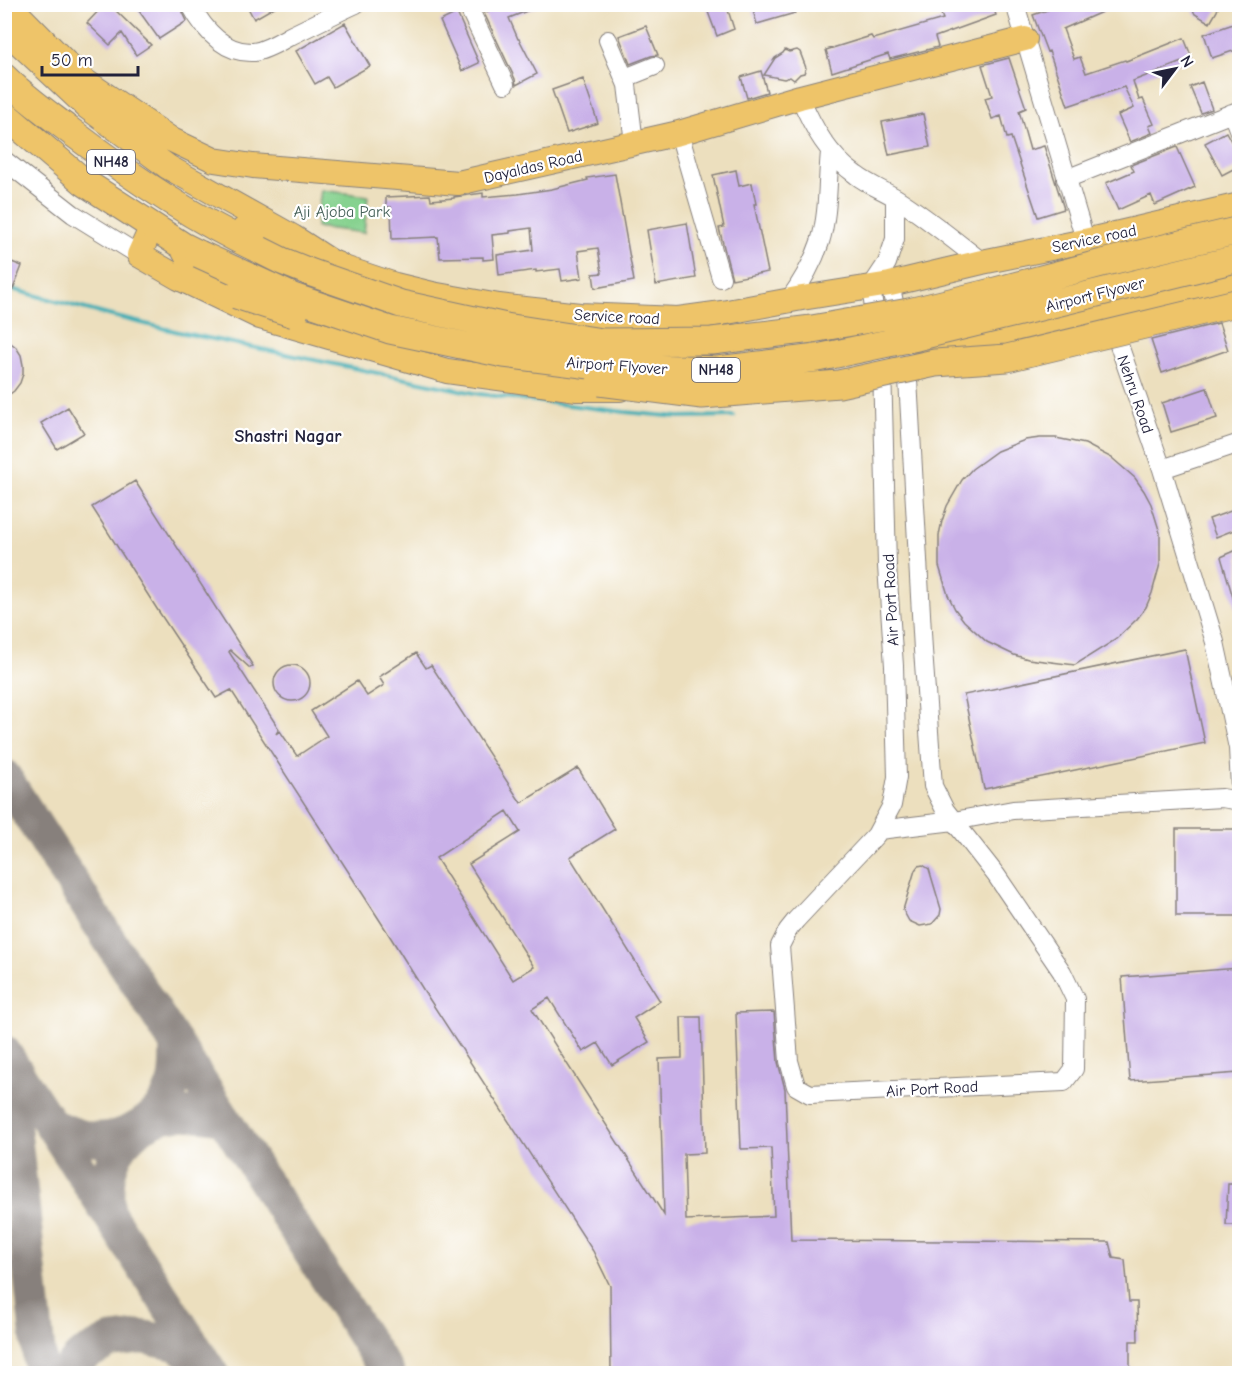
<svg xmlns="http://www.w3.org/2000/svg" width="1244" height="1378" viewBox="0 0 1244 1378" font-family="'Comic Neue',sans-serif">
	<rect width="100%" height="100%" fill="#fff"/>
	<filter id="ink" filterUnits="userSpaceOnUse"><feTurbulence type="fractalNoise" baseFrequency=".0167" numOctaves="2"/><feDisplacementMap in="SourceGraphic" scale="12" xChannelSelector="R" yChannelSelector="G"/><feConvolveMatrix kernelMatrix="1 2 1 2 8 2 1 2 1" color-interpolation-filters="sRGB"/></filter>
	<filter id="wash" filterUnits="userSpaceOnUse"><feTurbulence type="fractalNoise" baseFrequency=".008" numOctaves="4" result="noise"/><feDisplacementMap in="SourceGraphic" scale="24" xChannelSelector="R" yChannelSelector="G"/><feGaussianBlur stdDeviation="1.35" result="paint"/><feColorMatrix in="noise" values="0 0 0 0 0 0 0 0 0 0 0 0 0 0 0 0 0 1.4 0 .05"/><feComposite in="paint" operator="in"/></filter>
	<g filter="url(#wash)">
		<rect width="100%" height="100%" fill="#ecdfbe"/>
		<!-- green -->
		<path fill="#86d28f" stroke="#547a65" stroke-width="1.5" d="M321,190L368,196L364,233L316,227Z"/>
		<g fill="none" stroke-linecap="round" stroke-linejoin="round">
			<!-- stream -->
			<path stroke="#3cadb5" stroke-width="4" d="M4,287L108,315L179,332L479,394L625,412L679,417L734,416"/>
			<!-- taxiway -->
			<path stroke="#87807c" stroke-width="34" d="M4,776L388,1374
				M4,1052L212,1374
				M4,1063L11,1098L41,1374
				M52,1126C64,1130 76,1136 88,1138C126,1143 164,1118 174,1081C177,1069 176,1056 176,1043
				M108,1212C107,1199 107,1187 109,1174C115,1142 145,1116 178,1114C193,1113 209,1116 224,1118
				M65,1374L80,1357L110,1341L143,1337L176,1344L204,1362"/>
		</g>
		<g id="blocks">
			<!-- building -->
			<path fill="#c9b1e8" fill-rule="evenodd" d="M105,4H109L151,45L136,55L122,33L110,45L87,23Z
				M134,4H179L187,21L159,39Z
				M246,4H280L254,19Z
				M502,4L542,5L509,18L518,39H519L537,74L516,85L515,79L484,13Z
				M705,4H726L734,29L717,36Z
				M751,4H792L795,13L757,24Z
				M937,4H992L996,15L935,37L938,47L890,59L888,54L832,72L826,50L871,36L873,39L943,19Z
				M1064,4H1120L1063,29L1074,59L1080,57L1086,73L1125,60L1126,61L1184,38L1192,58L1133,81L1139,100L1143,99L1154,124L1149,126L1152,133L1130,142L1118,115L1134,108L1124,87L1068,106L1049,51L1047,52L1033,15Z
				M1190,4H1219L1217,11L1210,23L1195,14Z
				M457,13L479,63L462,71L440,21Z
				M1239,22V49L1212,58L1204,34Z
				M345,23L370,66L333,87L327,77L315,84L296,51Z
				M646,26L658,55L651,56L630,64L619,36Z
				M785,50L789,52L797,50L800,52L806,68L804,73L800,74L794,80L790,77L784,79L764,75L775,58L783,53Z
				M1009,58L1026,108L1019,111L1030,150L1044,146L1064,209L1038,217L1011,137L1007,138L1001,116L992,119L985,98L992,96L982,65Z
				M761,71L767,92L747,98L741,77Z
				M583,79L598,123L567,133L552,90Z
				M1202,82L1212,109L1201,113L1190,87Z
				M923,114L930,147L889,155L882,122Z
				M1226,132L1239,156V166L1222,175L1205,143Z
				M1177,147L1195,187L1155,205L1151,195L1118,210L1106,183L1134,171L1131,165Z
				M736,170L739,186L752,183L756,204H754L768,272L732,279L719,228L724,227L713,175Z
				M615,174L634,281L595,288L593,274L602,273L598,248L578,251L582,278L562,281L560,269L536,272V270L499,275L497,255L533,250L531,228L510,231V233L492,235L494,259L483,260V257L440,258L438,237L392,239L391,207H386V197L430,195L431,200L454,198V197L483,193V197L518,194L552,189L588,180L587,178Z
				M687,223L696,278L656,285L647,230Z
				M4,259L22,266L13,289L4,286Z
				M1219,323L1228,350L1162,373L1151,340Z
				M4,338L16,347L21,355L23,365V374L20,383L14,391L4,398Z
				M1207,388L1217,418L1171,432L1162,403Z
				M68,407L84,433L57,449L41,423Z
				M1040,438H1056L1085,444L1112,458L1135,478L1144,491L1151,504L1160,533V564L1152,593L1146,607L1137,619L1115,640L1075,665L1028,659L1014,655L987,642L964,621L955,609L948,595L939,566V535L942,521L947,506L962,480L972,469L997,451L1025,440Z
				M135,481L253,666L250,668L230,650L229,652L279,729L276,734L280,731L297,756L327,736L311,711L357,681L367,696L384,685L379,677L416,653L426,668L431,665L521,803L578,768L615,829L570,857L660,1001L634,1018L649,1042L612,1065L598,1043L583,1052L549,998L532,1009L664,1215L659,1059L682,1058L681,1017H701L705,1153L684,1154L686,1220L774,1216L771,1148L741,1149L736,1013L774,1012L778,1062L785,1089L791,1240L1109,1242L1113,1258L1125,1260L1129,1302H1137L1138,1341H1130V1374H611L610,1286L593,1251L426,994L386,930L231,690L216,698L157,609L92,507ZM507,811L520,832L469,864L534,967L513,980L436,858Z
				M1239,508V528L1216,537L1209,519Z
				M1239,549V611H1237L1221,557Z
				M1185,649L1205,743L984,789L964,695Z
				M274 683a18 18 0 1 1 36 0a18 18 0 1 1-36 0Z
				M1176,829H1239V916H1176Z
				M923,865L929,869L941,909L940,915L932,924L920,926L909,921L903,910L915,870L918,866Z
				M1239,968V1073L1130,1081L1122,977Z
				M1228,1184H1239V1225H1226Z"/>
		</g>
	</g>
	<g filter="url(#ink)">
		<use href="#blocks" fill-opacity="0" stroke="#87807c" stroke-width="1.5"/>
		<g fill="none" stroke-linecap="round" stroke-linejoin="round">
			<defs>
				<path id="minor" d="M190,4C203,28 223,54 254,52C267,50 281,41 292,35C313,25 334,14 356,4
					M467,4L505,84
					M1015,4L1089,253
					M608,40L627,85L634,143
					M625,78L655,66
					M800,97C813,128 829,156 856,175C869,185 883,190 896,198C926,217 954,240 982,262
					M1232,113L1240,134
					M679,133L721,278
					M4,160L73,214L139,255
					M1066,179L1240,110
					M890,284L907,361L923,650L933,786L945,810L996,875L1062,972L1075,999L1074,1069L1064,1082L810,1094L796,1086L789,1061L780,946L788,930L796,920L876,835L892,805L897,777L894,666L887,566L882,365L871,287L887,263L895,239V198
					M789,300C802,282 813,263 820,242C829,213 827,181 830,152
					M1111,322L1162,469L1215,642L1238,748L1240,787
					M1162,469L1240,443
					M879,830L954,821L1013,810L1222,798L1240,801"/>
				<path id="major" d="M8,4L82,79L172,140L214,160L253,166L458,183L679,133L800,97L1025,39
					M4,29L87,107L168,167L293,237L338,266L395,285L432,294L499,306L580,315L678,319L722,313L802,298L890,284L982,262L1085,241L1240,205
					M152,226L139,255L179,278L260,317L447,371L577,389H620
					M925,356L1106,308L1240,277"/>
				<path id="highway" d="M4,77C24,97 47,113 69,130C128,175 192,218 260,250
					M4,114L84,182L183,246L199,254
					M245,230L338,266
					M183,246L197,273L236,295"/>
			</defs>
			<!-- minor casing -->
			<use href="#minor" stroke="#87807c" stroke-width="20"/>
			<!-- major casing -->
			<use href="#major" stroke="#87807c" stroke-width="26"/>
			<!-- highway casing -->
			<use href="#highway" stroke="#87807c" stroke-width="29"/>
			<!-- minor -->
			<use href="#minor" stroke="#fff" stroke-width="18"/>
			<!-- major -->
			<use href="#major" stroke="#eec469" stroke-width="24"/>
			<!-- highway -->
			<use href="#highway" stroke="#eec469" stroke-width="27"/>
			<defs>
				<path id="highway-bridge" d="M260,250L282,261L312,273L401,304L506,327L602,342L712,341L812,329L909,312L984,294L1102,263L1240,230
					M199,254L293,297L390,330L504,354L606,367L717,370L817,358L917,337L1240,258
					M236,295L294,314
					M600,382L702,395L839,384L935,363L1007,358L1240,302"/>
			</defs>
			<!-- highway-bridge casing -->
			<use href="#highway-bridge" stroke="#87807c" stroke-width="29" stroke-linecap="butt"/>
			<!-- highway-bridge -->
			<use href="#highway-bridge" stroke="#eec469" stroke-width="27"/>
		</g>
	</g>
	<g text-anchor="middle" stroke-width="4.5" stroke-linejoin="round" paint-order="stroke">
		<!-- shield labels -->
		<g fill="#fff" stroke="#646476" stroke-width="1.5">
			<rect x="87" y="150" width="48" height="24" rx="4.5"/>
			<rect x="692" y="358" width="48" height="24" rx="4.5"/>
		</g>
		<g font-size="15" font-weight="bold" fill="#22223b">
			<text x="111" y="167">NH48</text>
			<text x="716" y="375">NH48</text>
		</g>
		<!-- street labels -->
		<g font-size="16" fill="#22223b" stroke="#fff">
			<text transform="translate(533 166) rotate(-13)" y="6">Dayaldas Road</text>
			<text transform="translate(1094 238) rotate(-12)" y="6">Service road</text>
			<text transform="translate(1095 294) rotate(-14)" y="6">Airport Flyover</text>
			<text transform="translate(617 316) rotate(3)" y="6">Service road</text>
			<text transform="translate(617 365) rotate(4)" y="6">Airport Flyover</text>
			<text transform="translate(1136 394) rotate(71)" y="6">Nehru Road</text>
			<text transform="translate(890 600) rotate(-93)" y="6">Air Port Road</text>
			<text transform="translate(932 1088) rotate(-3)" y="6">Air Port Road</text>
		</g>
		<!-- park labels -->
		<g font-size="16" fill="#456058" stroke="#fff">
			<text x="342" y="217">Aji Ajoba Park</text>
		</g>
		<!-- neighbourhood labels -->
		<g font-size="18" font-weight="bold" fill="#22223b" stroke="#fff">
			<text x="288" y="442">Shastri Nagar</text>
		</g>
	</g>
	<!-- margin -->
	<rect width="1244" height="1378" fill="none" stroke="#fff" stroke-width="24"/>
	<!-- north arrow -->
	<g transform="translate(1175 69) rotate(58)" stroke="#ffffff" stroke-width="4.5" paint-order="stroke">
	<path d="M0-4.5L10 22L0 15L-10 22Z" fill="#22223b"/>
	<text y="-9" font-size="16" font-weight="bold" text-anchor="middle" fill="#22223b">N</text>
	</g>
	<!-- scale -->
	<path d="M42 66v9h96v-9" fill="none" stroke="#22223b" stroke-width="3"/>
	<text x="51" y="66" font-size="18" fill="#22223b" stroke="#ffffff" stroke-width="4.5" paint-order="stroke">50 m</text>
</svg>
